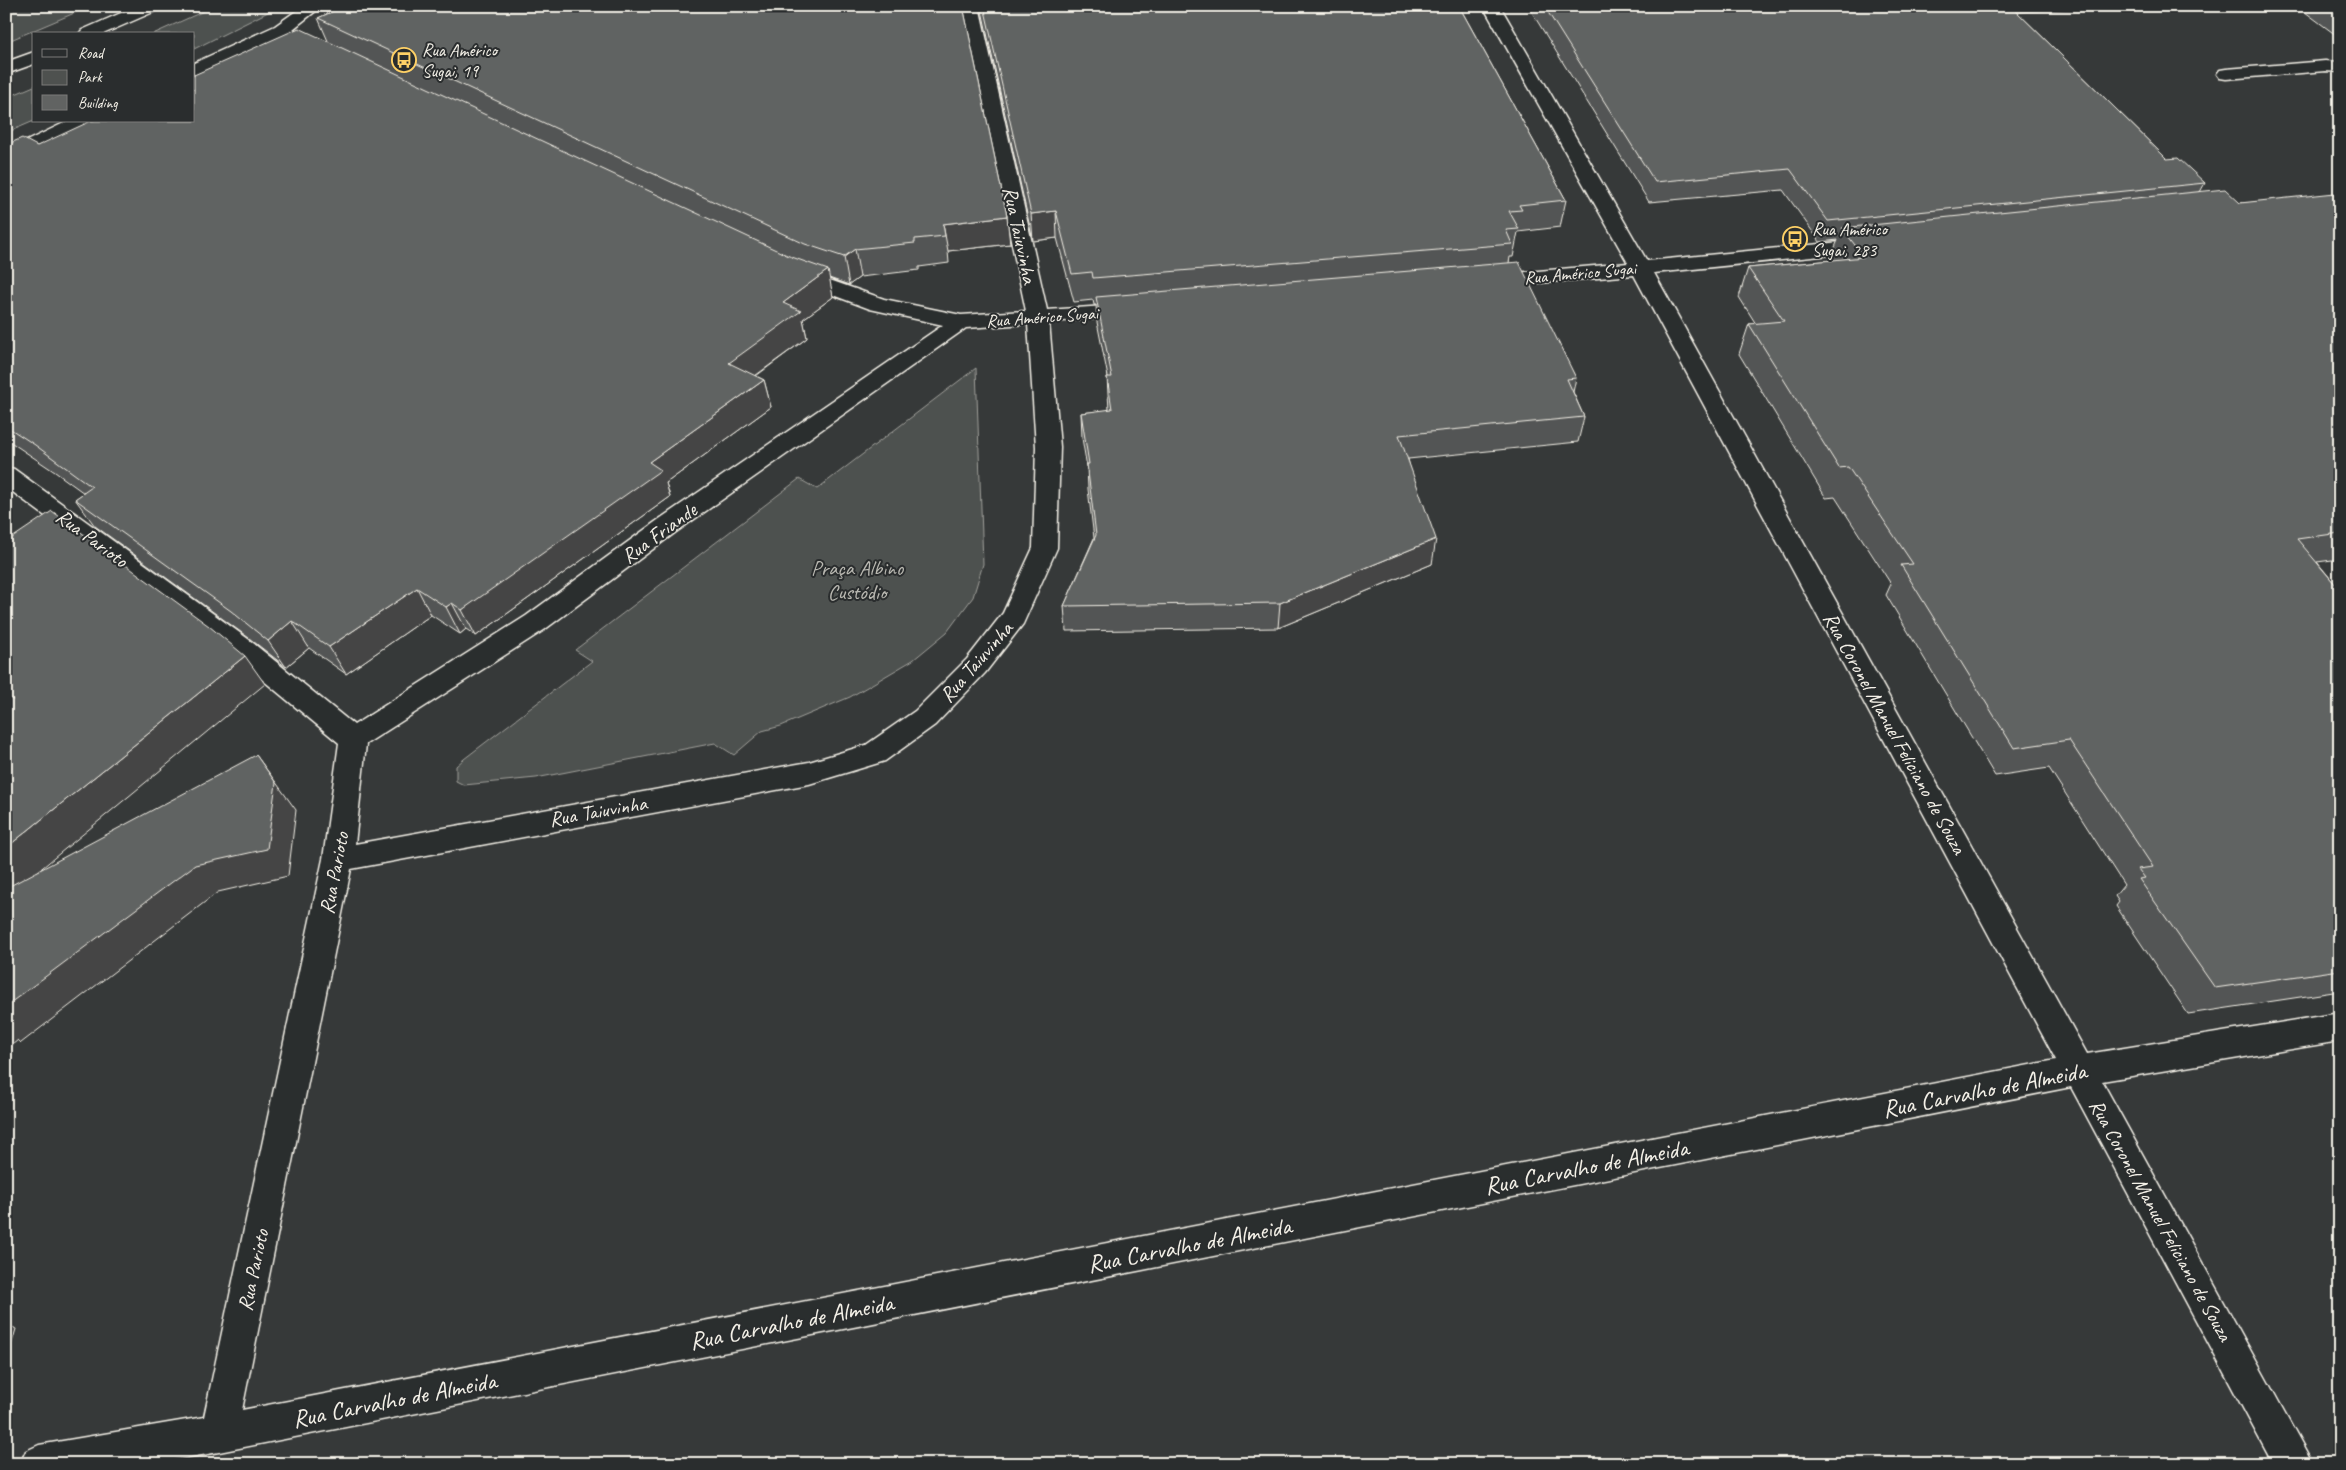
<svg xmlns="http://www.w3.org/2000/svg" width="2346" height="1470" viewBox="0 0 2346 1470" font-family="Caveat,sans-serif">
	<rect width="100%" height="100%" fill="#363939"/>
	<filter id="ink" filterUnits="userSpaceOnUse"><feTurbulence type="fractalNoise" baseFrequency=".02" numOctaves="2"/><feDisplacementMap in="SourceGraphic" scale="10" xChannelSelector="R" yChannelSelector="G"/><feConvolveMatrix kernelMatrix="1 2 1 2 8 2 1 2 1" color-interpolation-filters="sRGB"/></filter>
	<g filter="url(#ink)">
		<!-- green -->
		<path fill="#4e514f" stroke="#a1a19c" d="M20,6H91L6,42V12Z
			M215,6H280L194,49V34H153Z
			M34,86V121L6,133V98Z
			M976,368L983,564L973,597L947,632L913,660L850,697L781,726L762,731L734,755L715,743L536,778L464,785L456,781V766L464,759L592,661L575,650L799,479L817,489Z"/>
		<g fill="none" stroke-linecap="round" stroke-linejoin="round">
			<defs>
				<path id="minor" d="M137,6H160L158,10L103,34H79L82,30Z
					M303,6H322L293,29L328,46L331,50L328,54H316L281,37L194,75V63L275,26Z
					M962,6H979L1047,310L1134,304L1142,305L1145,310L1142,315L1134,316L1049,322L1060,447L1057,548L1023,624L985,673L935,725L885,761L809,784L351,869L242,1410L2056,1060L1634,275L1491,287L1484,285L1481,281L1484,277L1491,275L1628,263L1483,6H1500L1647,261L1871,239L1878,241L1881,245L1878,249L1871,251L1654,273L2087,1054L2340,1013V1041L2102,1081L2313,1464H2273L2071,1087L219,1452L150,1464H20L26,1451L39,1445L204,1417L323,859L339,743L230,653L6,487V467L14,469L248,639L354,725L526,616L658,520L943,325L870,309L790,279L787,275L790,271L797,269L804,271L884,299L961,315L1026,311ZM1028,324L1036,447L1033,548L1003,613L967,659L915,711L866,745L809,762L355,844L366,744L544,630L676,532L966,328Z
					M34,52V64L6,74V62Z
					M2325,61L2340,62V72L2325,71L2226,79L2220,78L2217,74L2220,70L2226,69Z
					M68,121H93L91,125L6,164V151Z"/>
			</defs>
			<!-- minor casing -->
			<use href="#minor" stroke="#f4f1e8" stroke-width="3"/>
			<!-- minor -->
			<use href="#minor" fill="#2a2d2e" fill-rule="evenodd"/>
		</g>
		<!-- wall -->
		<path fill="#535554" stroke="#f4f1e8" d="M340,6H963L1007,216L1010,244L948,251L949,263L919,267V270L860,277L849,285L829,278L833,297L803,319L807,338L756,376L764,380L771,407L666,483L670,497L476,636L466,629L460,634L431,615L346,674L309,648L286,667L249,638L95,526L75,499L84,493L55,472L6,439V145L37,146L328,41L318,18L341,8Z
			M981,6H1459L1566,200L1560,227L1518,232L1513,257H1510L1509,263L1576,378L1573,392L1584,417L1578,442L1408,459L1432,564L1278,628L1066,631L1064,606L1094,538L1088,489L1087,467L1082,438L1081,413L1109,410L1107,377H1108L1097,322L1096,305H1094L1093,300L1074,302L1057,238L1033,241Z
			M1528,6H2131L2017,12L2167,159L2205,183L2200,192L2240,203L2340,198V559L2317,562L2340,590V991L2188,1014L2116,906L2119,902L2115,896L2124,885L2049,768L1995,776L1886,595L1891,584L1835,497L1826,498L1739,354L1749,324H1756L1739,297L1748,268L1833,260L1831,257L1838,240L1820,242L1783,190L1649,202Z
			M2297,6H2340V38Z"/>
		<!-- shaded-wall -->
		<path fill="#444545" stroke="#f4f1e8" d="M1056,211L1057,238L1033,241L1031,214Z
			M1007,216L1010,244L948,251L943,224Z
			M855,249L860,277L849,285L844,257Z
			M828,270L833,297L803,319L807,338L737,389L729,363L783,303Z
			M764,380L771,407L666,483L670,497L476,636L462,610L649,462Z
			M1436,539L1432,564L1278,628L1280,603Z
			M417,588L431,615L346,674L329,647Z
			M452,603L466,629L460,634L446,607Z
			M292,621L309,648L286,667L268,641Z
			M245,656L265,684L14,891L6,893V848Z
			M256,755L296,810L288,876L218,892L21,1043L18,1040L6,1050V1006Z
			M6,1323L16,1329L6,1363Z"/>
		<!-- building -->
		<path fill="#616362" stroke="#f4f1e8" d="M341,6H963L1007,216L943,224L945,236L915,239V243L855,249L844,257L805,244L318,18L343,7Z
			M984,6H1459L1566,200L1519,205L1522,210L1509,211L1519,229L1506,230L1512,244L1093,278L1092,272L1072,274L1056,211L1031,214Z
			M1544,6H2011L2167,159L2178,158L2205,183L1828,221L1790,169L1655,182Z
			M299,28L789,256L828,270L783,303L801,311L729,363L764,380L649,462L661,470L462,610L452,603L446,607L417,588L329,647L292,621L268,641L231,611L75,499L92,487L35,445L6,426V145L22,138L37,146L91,121H194V75Z
			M2225,189L2240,203L2335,193L2340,198V533L2297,539L2340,590V970L2215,988L2139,879L2145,878L2138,869L2153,867L2069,740L2014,748L1901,565L1913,564L1848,467L1839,468L1749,324L1784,321L1748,268L1864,257L1842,228Z
			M1519,262L1576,378L1567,379L1584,417L1399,435L1436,539L1280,603L1064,606L1096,535L1087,464H1089L1081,413L1112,409L1107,377H1112L1096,297Z
			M52,511L209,626L245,656L6,848V698L13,700L6,695V542Z
			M256,755L276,783L267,849L195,865L6,1006V888Z"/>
	</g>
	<!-- icons -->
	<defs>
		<symbol id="bus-ring" viewBox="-11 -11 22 22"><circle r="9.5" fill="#2a2d2e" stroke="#ffd166" stroke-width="1.5"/><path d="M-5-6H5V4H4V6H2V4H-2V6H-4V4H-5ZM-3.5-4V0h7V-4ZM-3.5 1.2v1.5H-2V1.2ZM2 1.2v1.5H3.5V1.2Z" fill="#ffd166"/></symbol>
	</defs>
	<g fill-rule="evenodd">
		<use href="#bus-ring" x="390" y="46" width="28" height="28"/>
		<use href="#bus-ring" x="1781" y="225" width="28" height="28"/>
	</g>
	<g text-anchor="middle" stroke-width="4" stroke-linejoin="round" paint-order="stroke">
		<!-- far-poi labels -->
		<g font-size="18" fill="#f4f1e8" stroke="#2a2d2e" text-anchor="start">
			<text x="422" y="56">Rua Américo<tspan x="422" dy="21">Sugai, 19</tspan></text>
			<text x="1812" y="235">Rua Américo<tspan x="1812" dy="21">Sugai, 283</tspan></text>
		</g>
		<!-- far-street labels -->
		<g font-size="18" fill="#f4f1e8" stroke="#2a2d2e">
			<text transform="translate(1580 273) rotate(-5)" y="6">Rua Américo Sugai</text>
			<text transform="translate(1042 317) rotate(-4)" y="6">Rua Américo Sugai</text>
		</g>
		<!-- street labels -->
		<g font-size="21" fill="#f4f1e8" stroke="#2a2d2e">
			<text transform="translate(1020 235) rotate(78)" y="7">Rua Taiuvinha</text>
			<text transform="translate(659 533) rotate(-36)" y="7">Rua Friande</text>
			<text transform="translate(92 538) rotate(36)" y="7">Rua Parioto</text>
			<text transform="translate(976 662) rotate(-49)" y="7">Rua Taiuvinha</text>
			<text transform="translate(1895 733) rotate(61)" y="7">Rua Coronel Manuel Feliciano de Souza</text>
			<text transform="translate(598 811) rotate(-10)" y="7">Rua Taiuvinha</text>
			<text transform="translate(334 873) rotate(-79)" y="7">Rua Parioto</text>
			<text transform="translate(2161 1220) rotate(61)" y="7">Rua Coronel Manuel Feliciano de Souza</text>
			<text transform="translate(253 1270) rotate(-78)" y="7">Rua Parioto</text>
		</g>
		<!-- park labels -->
		<g font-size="21" fill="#bab9b2" stroke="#2a2d2e">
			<text x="857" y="575">Praça Albino<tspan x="857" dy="24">Custódio</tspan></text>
		</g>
		<!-- near-street labels -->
		<g font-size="25" fill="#f4f1e8" stroke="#2a2d2e">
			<text transform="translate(1984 1089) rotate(-11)" y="9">Rua Carvalho de Almeida</text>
			<text transform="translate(1586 1166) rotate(-11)" y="9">Rua Carvalho de Almeida</text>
			<text transform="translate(1189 1244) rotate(-11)" y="9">Rua Carvalho de Almeida</text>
			<text transform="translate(791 1321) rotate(-11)" y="9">Rua Carvalho de Almeida</text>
			<text transform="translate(394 1399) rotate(-11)" y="9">Rua Carvalho de Almeida</text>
		</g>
	</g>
	<!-- margin -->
	<rect width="2346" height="1470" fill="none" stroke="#2a2d2e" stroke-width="25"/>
	<rect x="12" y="12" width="2321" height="1445" fill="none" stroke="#f4f1e8" stroke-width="2" filter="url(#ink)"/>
	<!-- legend -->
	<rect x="32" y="32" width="162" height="90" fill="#2a2d2e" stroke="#7b7b78"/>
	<rect x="42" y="49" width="25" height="8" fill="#2a2d2e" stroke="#7b7b78"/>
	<text x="78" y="58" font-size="15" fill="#f4f1e8">Road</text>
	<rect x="42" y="70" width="25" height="15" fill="#4e514f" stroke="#7b7b78"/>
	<text x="78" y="82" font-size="15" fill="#f4f1e8">Park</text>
	<rect x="42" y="95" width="25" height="15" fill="#616362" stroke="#7b7b78"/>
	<text x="78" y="108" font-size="15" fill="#f4f1e8">Building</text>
</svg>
